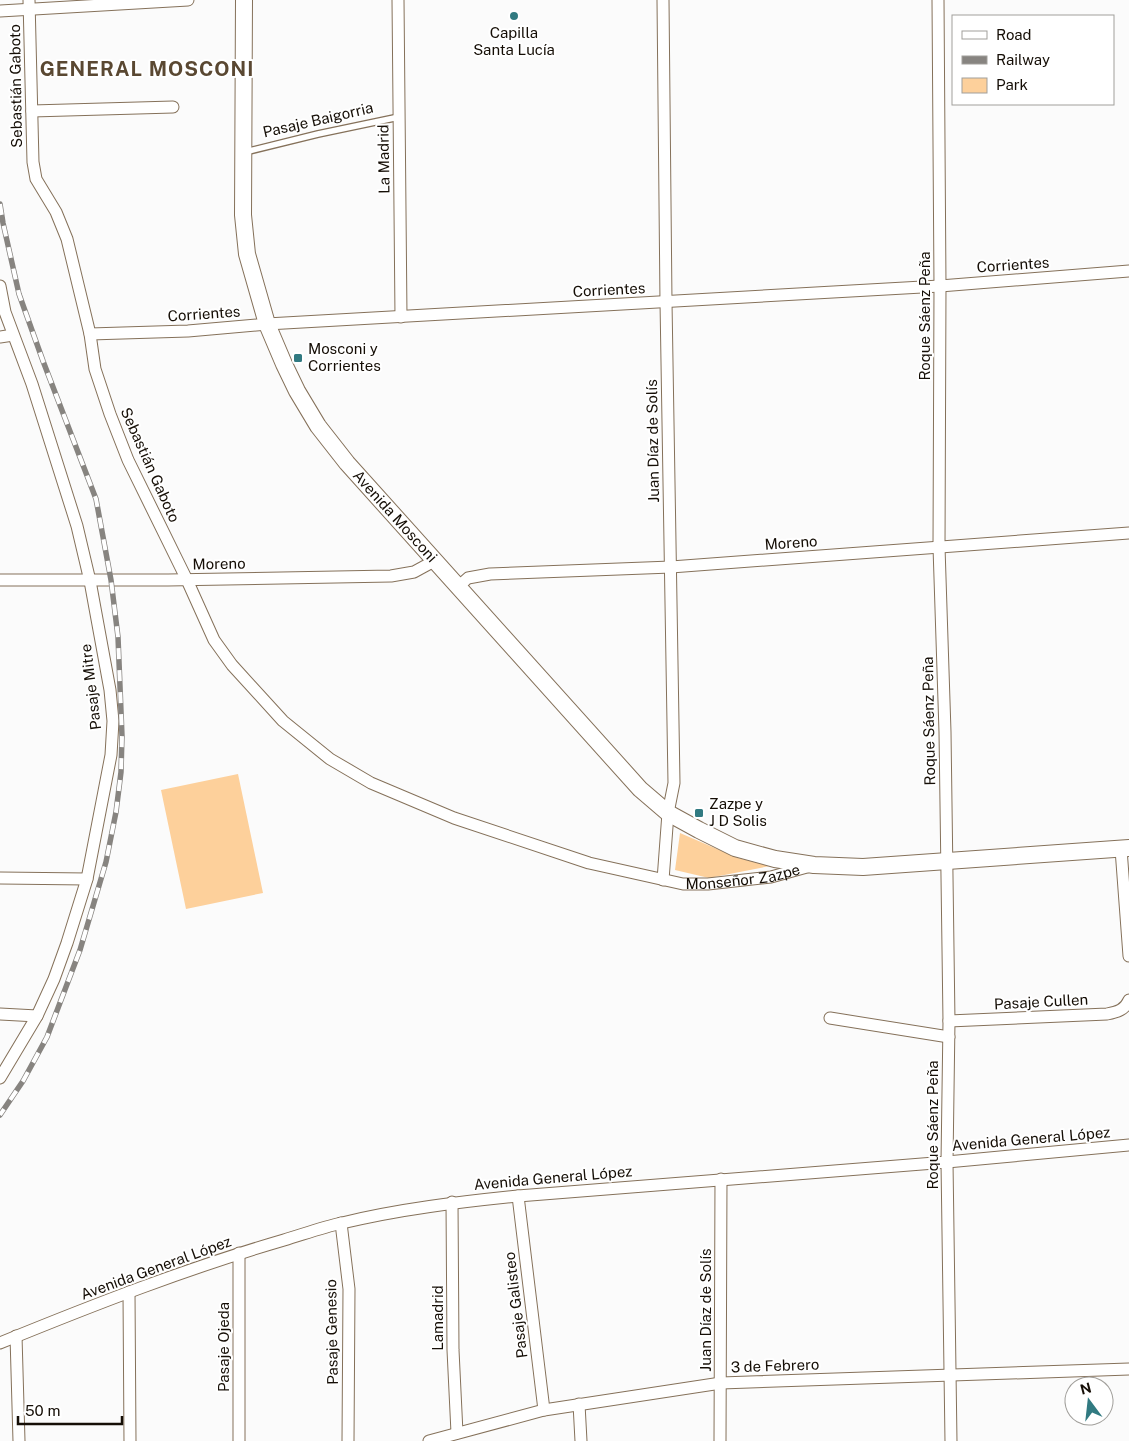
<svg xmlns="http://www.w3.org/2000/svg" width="1129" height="1441" viewBox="0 0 1129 1441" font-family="'Public Sans',sans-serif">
	<rect width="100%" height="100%" fill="#fbfbfb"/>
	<!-- green -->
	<path fill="#fdd09b" d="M238,774L263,893L186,909L161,790Z
		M680,833L738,858L770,866L709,878L675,870Z"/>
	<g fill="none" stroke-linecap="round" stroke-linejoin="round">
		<defs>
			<path id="lane" d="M245,152L318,134L399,117"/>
			<g id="street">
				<path id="s1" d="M29,0L33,162L36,179L56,212L67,239L90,334L95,369L110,414L128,460L187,580L214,640L232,665L283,721L330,759L371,783L454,818L589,863L683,884H708L771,877L807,867"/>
				<path d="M398,0L401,317"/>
				<path d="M938,0L940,286L939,547L945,732L949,1021L947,1162L951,1441"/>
				<path d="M0,11L188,0"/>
				<path d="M32,111L173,107"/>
				<path d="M0,286L5,312L32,384L77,526L90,581L110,690L113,721L111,755L87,879L67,943L54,979L37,1016L0,1078"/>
				<path d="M90,334L188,331L267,324L940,286L1129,271"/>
				<path d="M0,337L13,335"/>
				<path d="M0,580H168L391,576L414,572L436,560"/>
				<path d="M459,586L468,578L490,574L671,567L1129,533"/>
				<path d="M1121,849L1129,956"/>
				<path d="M0,878L87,879"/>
				<path d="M663,880L668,813L674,783L666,302L663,0"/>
				<path d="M0,1014L37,1016"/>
				<path d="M830,1018L949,1037"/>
				<path d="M949,1021L1107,1014C1117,1012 1125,1010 1129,1000"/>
				<path d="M518,1196L544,1410"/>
				<path d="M452,1202L453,1350L457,1433"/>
				<path d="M341,1223L349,1289L348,1441"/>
				<path d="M239,1253V1441"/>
				<path d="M129,1292L130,1441"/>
				<path d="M16,1336L19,1441"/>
				<path d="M0,1343C93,1305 188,1268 284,1240C304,1234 323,1227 342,1223C400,1209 459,1202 518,1196L947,1162L1129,1145"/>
				<path d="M579,1404L581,1441"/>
				<path d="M429,1441L544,1410L721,1383L1129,1369"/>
				<path d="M720,1441L721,1179"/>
			</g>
			<g id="secondary">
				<path id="s2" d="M244,0L243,215L247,254L267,324L284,364L297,391L318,426L347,463L640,789L668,813L699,830L735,848L775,859L814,865L863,867L1129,848"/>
			</g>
		</defs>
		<!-- lane casing -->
		<use href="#lane" stroke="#85715a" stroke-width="8"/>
		<!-- street casing -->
		<use href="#street" stroke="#85715a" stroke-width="13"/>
		<!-- secondary casing -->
		<use href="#secondary" stroke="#85715a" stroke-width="18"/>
		<!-- lane -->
		<use href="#lane" stroke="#fff" stroke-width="5.5"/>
		<!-- street -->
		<use href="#street" stroke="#fff" stroke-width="11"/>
		<!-- secondary -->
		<use href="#secondary" stroke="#fff" stroke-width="16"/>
		<defs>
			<path id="rail" d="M0,204L3,223L19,294L43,361L96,499L111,580L118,637L122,736L121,772L116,812L106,862L80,950L47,1037L23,1081L0,1115"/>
		</defs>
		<!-- rail casing -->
		<use href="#rail" stroke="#878480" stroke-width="5.5"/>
		<!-- rail -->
		<use href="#rail" stroke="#fff" stroke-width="4" stroke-dasharray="11" stroke-linecap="butt"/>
	</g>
	<!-- markers -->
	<g fill="#317a81" stroke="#fff" stroke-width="2">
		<circle cx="514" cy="16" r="5"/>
		<rect x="293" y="353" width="10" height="10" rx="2.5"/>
		<rect x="694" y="808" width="10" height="10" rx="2.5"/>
	</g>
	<g text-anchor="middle" stroke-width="4" stroke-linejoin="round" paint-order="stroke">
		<!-- poi labels -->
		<g font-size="15" fill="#150e06" stroke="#fff" text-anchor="start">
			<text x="514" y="38" text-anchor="middle">Capilla<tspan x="514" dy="17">Santa Lucía</tspan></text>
			<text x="308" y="354">Mosconi y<tspan x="308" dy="17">Corrientes</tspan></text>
			<text x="709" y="809">Zazpe y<tspan x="709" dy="17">J D Solis</tspan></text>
		</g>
		<!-- street labels -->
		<g font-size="15" fill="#150e06" stroke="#fff">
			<text transform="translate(16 86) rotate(-91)" y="5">Sebastián Gaboto</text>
			<text transform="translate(318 120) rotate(-13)" y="5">Pasaje Baigorria</text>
			<text transform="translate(384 159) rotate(-91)" y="5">La Madrid</text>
			<text transform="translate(1013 265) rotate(-4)" y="5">Corrientes</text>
			<text transform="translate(609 290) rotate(-3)" y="5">Corrientes</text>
			<text transform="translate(204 314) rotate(-4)" y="5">Corrientes</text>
			<text transform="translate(925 316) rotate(-90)" y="5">Roque Sáenz Peña</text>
			<text transform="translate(653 441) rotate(-91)" y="5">Juan Díaz de Solís</text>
			<text transform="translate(150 465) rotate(66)" y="5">Sebastián Gaboto</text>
			<text dy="5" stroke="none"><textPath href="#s2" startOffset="560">Avenida Mosconi</textPath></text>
			<text transform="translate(791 543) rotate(-4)" y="5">Moreno</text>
			<text transform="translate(219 564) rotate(-1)" y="5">Moreno</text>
			<text transform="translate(91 687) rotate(-97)" y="5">Pasaje Mitre</text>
			<text transform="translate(929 721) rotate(-91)" y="5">Roque Sáenz Peña</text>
			<text dy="5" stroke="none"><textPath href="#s1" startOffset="1280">Monseñor Zazpe</textPath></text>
			<text transform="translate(1041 1002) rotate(-3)" y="5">Pasaje Cullen</text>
			<text transform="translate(933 1125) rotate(-90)" y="5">Roque Sáenz Peña</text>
			<text transform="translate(1031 1139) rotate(-5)" y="5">Avenida General López</text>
			<text transform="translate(553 1178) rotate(-5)" y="5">Avenida General López</text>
			<text transform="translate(156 1268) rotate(-20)" y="5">Avenida General López</text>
			<text transform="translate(516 1305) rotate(-97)" y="5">Pasaje Galisteo</text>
			<text transform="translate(706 1310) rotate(-90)" y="5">Juan Díaz de Solís</text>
			<text transform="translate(438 1318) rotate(-90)" y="5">Lamadrid</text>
			<text transform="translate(332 1332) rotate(-91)" y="5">Pasaje Genesio</text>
			<text transform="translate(224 1347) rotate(-90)" y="5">Pasaje Ojeda</text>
			<text transform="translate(775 1366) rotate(-2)" y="5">3 de Febrero</text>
		</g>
		<!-- district labels -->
		<g font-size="20" font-weight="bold" letter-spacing="1" fill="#5a4832" stroke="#fff">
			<text x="147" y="76">GENERAL MOSCONI</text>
		</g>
	</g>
	<!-- legend -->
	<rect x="952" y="15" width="162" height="90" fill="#ffffff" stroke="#a19f9b"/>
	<rect x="962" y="31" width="25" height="8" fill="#ffffff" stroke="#a19f9b"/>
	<text x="996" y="40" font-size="15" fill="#150e06">Road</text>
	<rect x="962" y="56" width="25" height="8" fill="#878480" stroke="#a19f9b"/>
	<text x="996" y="65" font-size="15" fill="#150e06">Railway</text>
	<rect x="962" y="78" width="25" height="15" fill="#fdd09b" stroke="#a19f9b"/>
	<text x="996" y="90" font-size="15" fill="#150e06">Park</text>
	<!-- north arrow -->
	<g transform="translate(1089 1401) rotate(345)"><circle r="24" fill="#ffffff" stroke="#a19f9b"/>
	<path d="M0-4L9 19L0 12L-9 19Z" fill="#317a81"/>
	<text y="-8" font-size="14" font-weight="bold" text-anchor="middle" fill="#150e06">N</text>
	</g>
	<!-- scale -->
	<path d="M18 1416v8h104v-8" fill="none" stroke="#150e06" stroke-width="2.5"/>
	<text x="25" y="1416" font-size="15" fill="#150e06" stroke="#ffffff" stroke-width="4" paint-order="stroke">50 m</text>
</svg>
